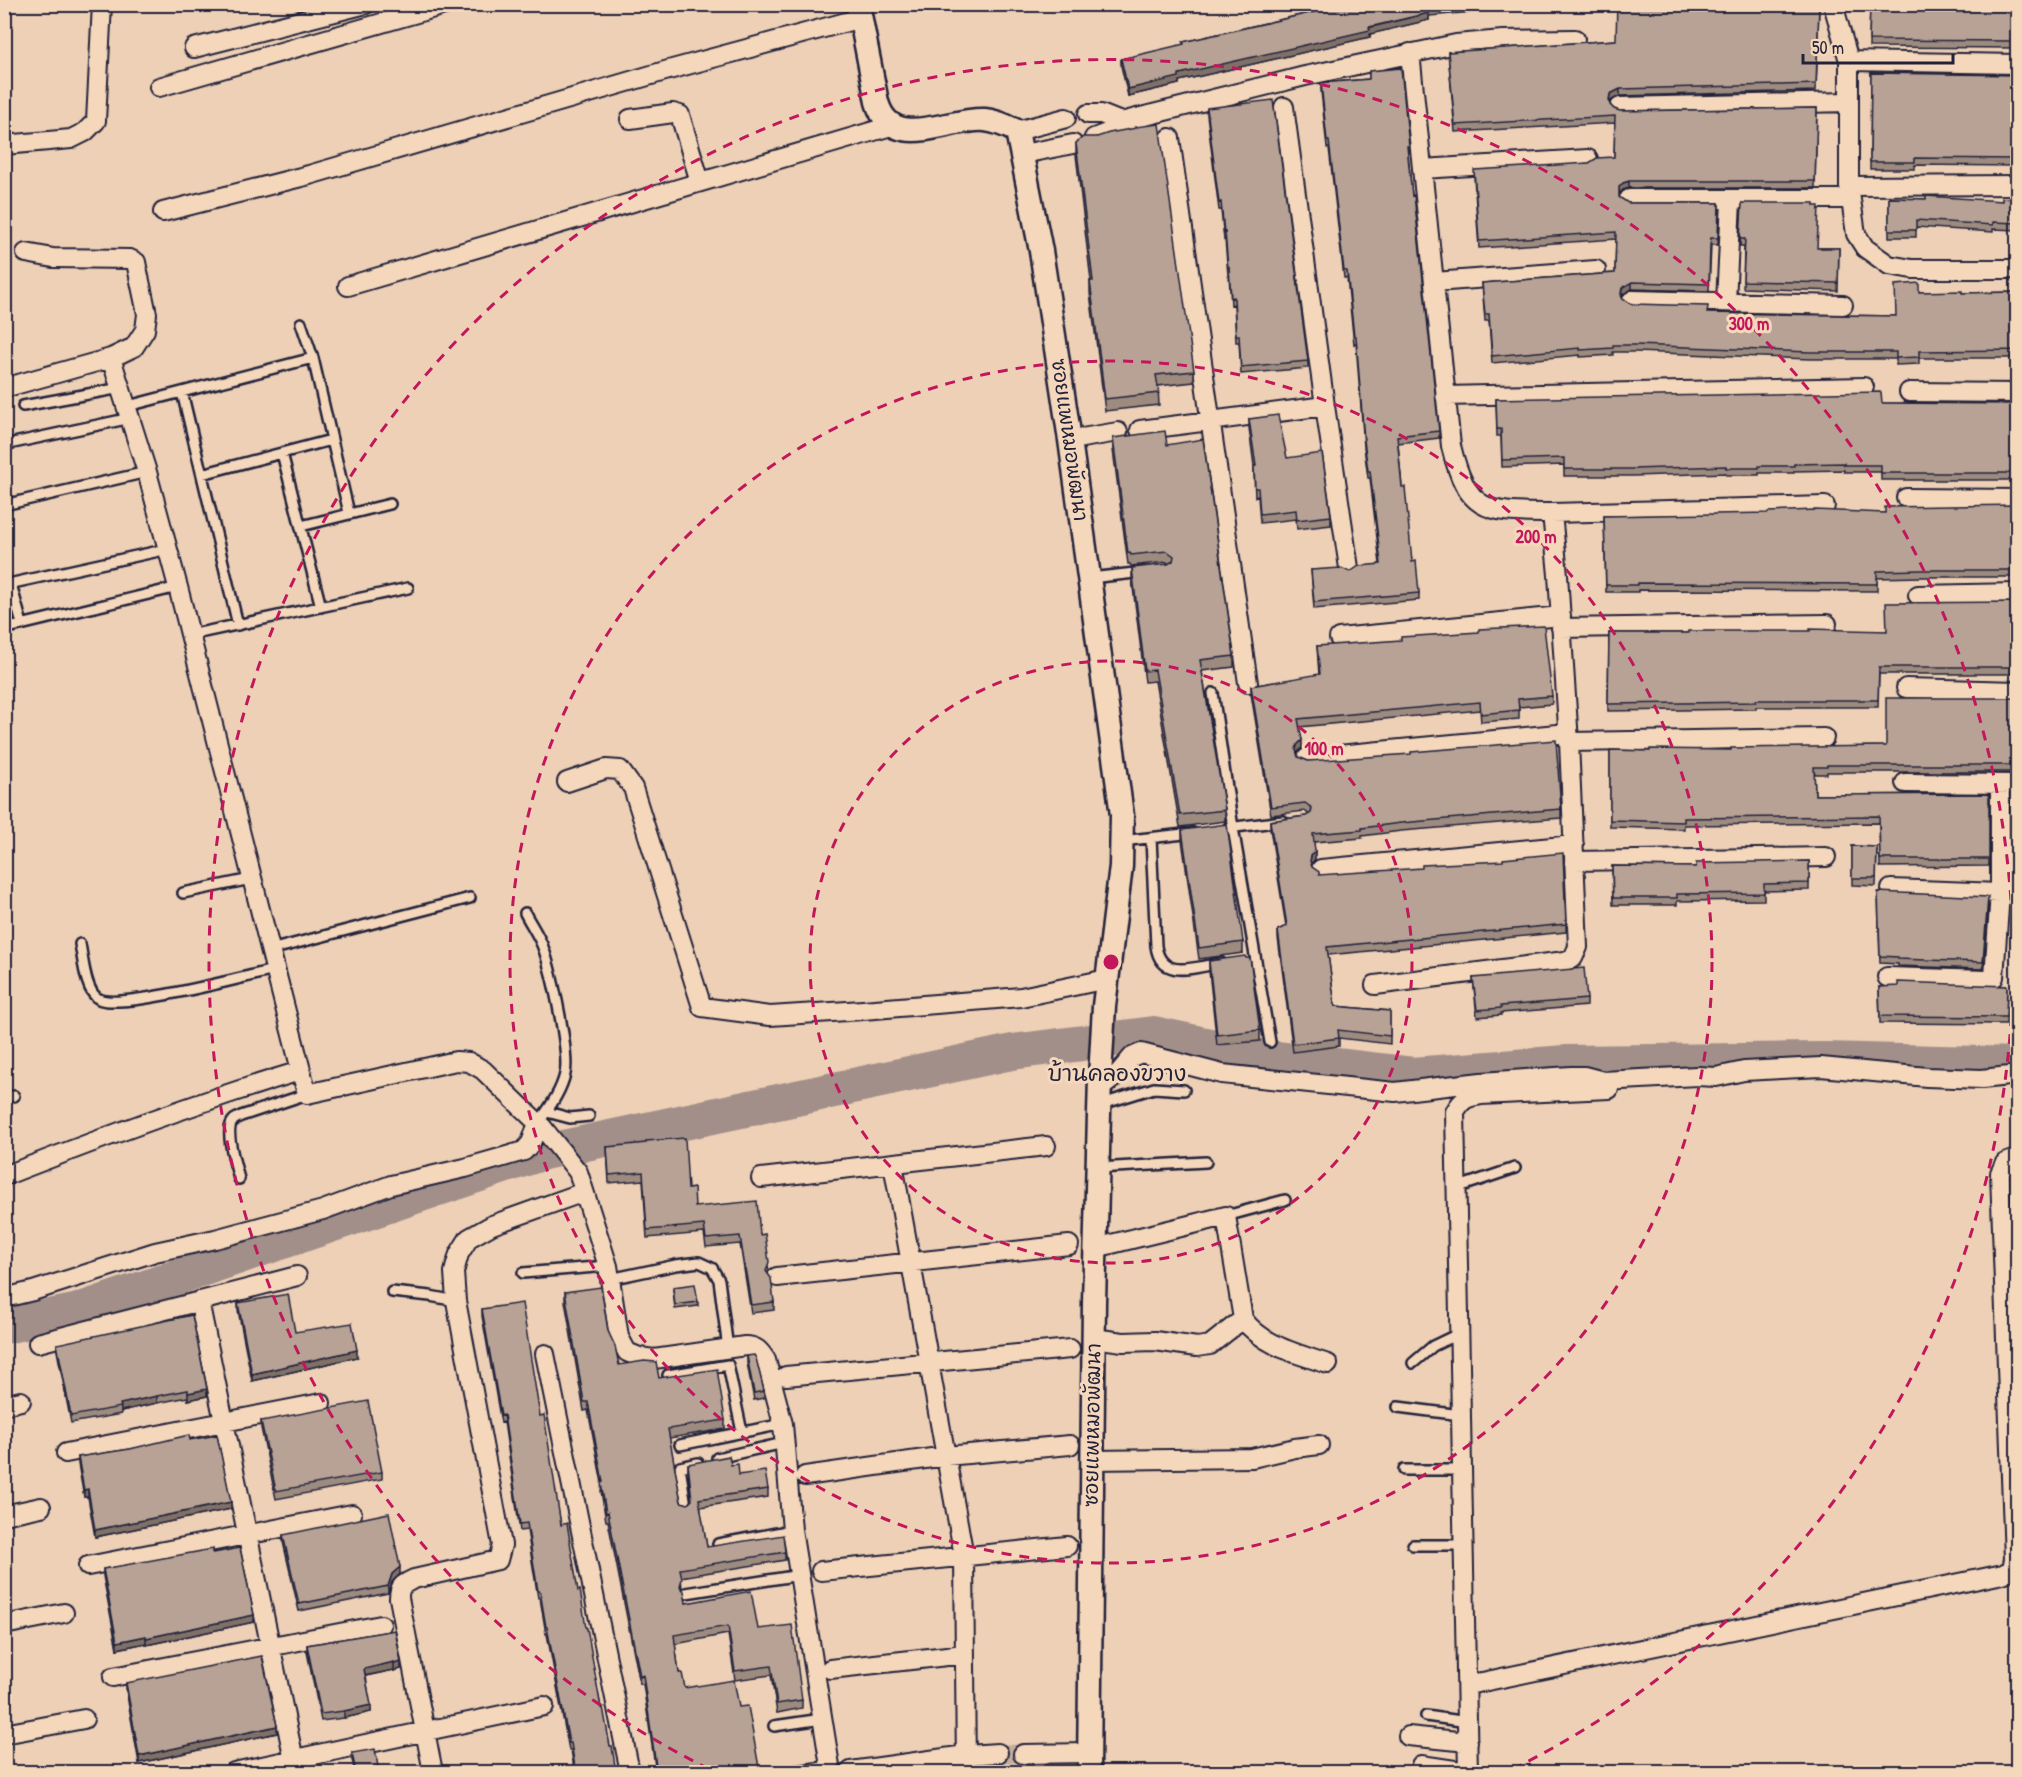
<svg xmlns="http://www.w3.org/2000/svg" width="2022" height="1777" viewBox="0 0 2022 1777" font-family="'Patrick Hand','Playpen Sans Thai',sans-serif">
	<rect width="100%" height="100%" fill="#edd0b6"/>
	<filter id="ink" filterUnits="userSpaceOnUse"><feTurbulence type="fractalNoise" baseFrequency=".0167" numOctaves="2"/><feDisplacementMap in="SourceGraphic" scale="12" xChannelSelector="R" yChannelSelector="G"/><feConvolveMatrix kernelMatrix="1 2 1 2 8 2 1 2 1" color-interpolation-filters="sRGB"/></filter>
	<g filter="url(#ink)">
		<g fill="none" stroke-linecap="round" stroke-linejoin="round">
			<!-- river -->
			<path stroke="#a28f89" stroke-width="36" d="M4,1326L75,1312L544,1152L1012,1052L1154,1034L1267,1058L1413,1075L1565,1063L1824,1060L2018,1065"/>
			<!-- minor-tunnel -->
			<path stroke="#c4ad9d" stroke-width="18" stroke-dasharray="18 9" stroke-linecap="butt" d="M998,1753L1023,1754"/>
			<defs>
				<path id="service" d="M301,323L313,358L349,513
					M182,392L238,625
					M23,406L121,388
					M128,406L313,358
					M4,445L131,418
					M282,453L321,607
					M202,474L331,440
					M4,505L147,472
					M301,526L390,504
					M1090,578L1144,572
					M11,584L22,624
					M4,585L168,549
					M4,629L178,587
					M190,635L408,588
					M1213,693L1233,828L1270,1042
					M1228,828L1283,821
					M1151,838L1156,946C1161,981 1195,967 1221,963
					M1121,841L1193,833
					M183,893L251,879
					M525,913C531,925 540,937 544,950C552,973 570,1053 565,1074C561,1092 549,1109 538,1123
					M80,944C83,958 85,992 99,999C121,1010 244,977 274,970
					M270,950L470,898
					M4,1098L14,1096
					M1099,1105L1154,1088L1184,1090
					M547,1112L570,1118L589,1116
					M1097,1168L1206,1162
					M239,1179C236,1167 224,1130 233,1121C235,1118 238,1118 241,1116L307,1094
					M1456,1188L1515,1168
					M1226,1216L1285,1200
					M523,1273L608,1266
					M610,1279L676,1265L699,1262L712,1268L719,1280L728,1349
					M392,1292L430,1296L456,1301
					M1413,1363L1433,1346L1460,1333
					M668,1375L728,1365L742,1432
					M1398,1407L1461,1415
					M680,1445L783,1424
					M717,1458L784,1443
					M1404,1470H1462
					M686,1506L680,1467L698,1463
					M718,1544L792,1530
					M1413,1545H1463
					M686,1593L800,1575
					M1426,1716L1468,1722
					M774,1726L822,1719
					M790,1772L830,1766"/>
				<path id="minor" d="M1833,4L1849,61V186L1856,234L1865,248L1889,265L1912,269H2018
					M194,48L366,4
					M1849,61L2018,64
					M159,87L448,4
					M1284,107L1325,406L1349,568
					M1620,107L1849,102
					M1088,114H1101L1121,122
					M630,119L673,113L680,115L700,182
					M1017,131L1066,118
					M1094,138L1107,133L1121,122L1305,76L1456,44L1503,40L1575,39
					M1170,138L1248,683
					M4,145L71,139L85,132L96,121L102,4
					M1023,154L1073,144
					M1422,169L1588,159
					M1849,186L2018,185
					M1629,199H1850
					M163,212L309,175L665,71L861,18
					M1434,282L1596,270
					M348,286L891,126
					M1632,300L1843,305
					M1726,302L1731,201
					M111,358L147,472L178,587L307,1094L456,1061L469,1062L483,1070L543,1128L578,1172L608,1266L619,1337L627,1352L639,1357L654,1359L745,1346C757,1346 760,1351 766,1360L783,1424L792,1530L831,1772
					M4,388L111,358L134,347L145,330L147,314L137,267L136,262L130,259L53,258L26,253
					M1909,392L2018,393
					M1445,396L1864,387
					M1140,430L1325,406
					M1070,440L1118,432
					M1906,498L2018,499
					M1552,513L1825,506
					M1918,595L2018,593
					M1561,628L1827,624
					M1339,638L1561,616
					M1906,688L2018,691
					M1569,742L1824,738
					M1307,758L1568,733
					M567,782L606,769L620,770L633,788L702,1007L770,1016L863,1010L1021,997L1107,979
					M1905,783L2018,784
					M1575,861L1826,857
					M1321,869L1574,845
					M1891,889L2000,893
					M1887,977L1986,980L1994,977L2000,893V785
					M1375,985L1565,961L1573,958L1578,947L1569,742L1558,575L1552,513C1487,512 1468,515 1451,446L1410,53
					M1099,1089L1116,1076L1132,1057L1141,1053L1222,1074L1395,1092L1481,1082L1571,1076H1584L1603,1081L1697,1076L1716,1077L1744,1071L1821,1067L1927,1077L1982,1079L2018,1075
					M893,1164L964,1556L966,1772
					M4,1176C102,1138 200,1101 300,1071
					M761,1178L1046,1146
					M1095,1248L1226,1216L1243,1319C1263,1346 1298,1354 1328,1364
					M777,1277L1069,1245
					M4,1298L33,1291L155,1252L215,1239L323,1210L391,1185L465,1168L524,1151L531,1143L538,1123
					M199,1301L294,1760L300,1772
					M1093,1338L1123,1342L1155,1341L1197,1347L1210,1345L1243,1319
					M38,1343L297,1276
					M545,1354L630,1772
					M786,1376L1070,1349
					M4,1405L21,1401
					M66,1453L321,1403
					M1092,1460L1252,1458L1295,1448L1319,1445
					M805,1476L946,1456L1070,1445
					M4,1515L41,1507
					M88,1566L352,1514
					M821,1571L1067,1546
					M4,1625L64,1613
					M830,1669L965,1654
					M113,1677L381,1625
					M1468,1685L2003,1574L2012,1569L2014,1559L2000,1173L2005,1163L2018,1158
					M4,1734L84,1719
					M1408,1736L1468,1742
					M1023,1754L1089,1753
					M1421,1765L1468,1772
					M851,1771L966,1755L998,1753
					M234,1772L544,1706
					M433,1772L399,1598C399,1586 403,1584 414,1579L498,1560L502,1545L456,1301L454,1272L459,1254L469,1238L492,1225L584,1192
					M1468,1772L1455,1112C1462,1099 1467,1097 1481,1095L1609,1089"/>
				<path id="tertiary" d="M858,4L877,102C892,154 949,117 985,120C996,121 1007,126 1017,131L1041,251L1070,440L1122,815L1121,866L1104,1006L1100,1077L1094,1302L1089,1772"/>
			</defs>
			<!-- service casing -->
			<use href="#service" stroke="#22223b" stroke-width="14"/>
			<!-- minor casing -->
			<use href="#minor" stroke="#22223b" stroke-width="22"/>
			<!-- tertiary casing -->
			<use href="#tertiary" stroke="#22223b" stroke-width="27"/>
			<!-- service -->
			<use href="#service" stroke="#f5d7bb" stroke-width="9"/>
			<!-- minor -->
			<use href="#minor" stroke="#f5d7bb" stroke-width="18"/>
			<!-- tertiary -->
			<use href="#tertiary" stroke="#f5d7bb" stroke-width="22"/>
		</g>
		<!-- wall -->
		<path fill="#9d8b80" stroke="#22223b" stroke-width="1.5" d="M1339,4H1495V10L1429,16V20L1370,34V37L1179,81V84L1128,96L1121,66V59L1183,45V42L1339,6Z
			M1870,4H2018V48L1869,47Z
			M1819,7L1816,91L1620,96L1610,101V105L1614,109L1620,111L1817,108L1815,188H1629L1623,190L1619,194V197L1628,203H1719L1718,245H1711L1709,291L1632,289L1622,295V299L1632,304L1708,313L1896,316L1919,292L1962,293L2017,292L2018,287V368L2017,358H1919V364L1896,365V359H1810L1636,352H1613V355L1580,357V355L1492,363L1489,321H1485L1482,283L1615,273L1616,239L1479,248L1474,177L1589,163L1614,157L1615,123L1455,132L1448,52L1616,40Z
			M1369,71L1409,146V153H1408L1412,196L1439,431V438L1398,443L1402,487L1412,562L1419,593V600L1314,609L1311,570L1350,572L1380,564L1370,478H1368L1364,447L1356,343L1354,344L1347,278H1344L1329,148H1327L1321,91V83L1369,79Z
			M1871,73L2018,75V166L1915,165V169H1870Z
			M1207,108L1308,361V368L1241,374L1239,342H1236L1234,304L1231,305L1229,275H1228L1225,239L1224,240L1221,210H1219L1207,115Z
			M1097,137L1194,371V382L1158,386L1159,405L1105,411L1090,293V281H1091L1076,155V143Z
			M1889,198L2002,201L2018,199V230L1993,229V232L1916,227V237H1889Z
			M1742,203L1817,248H1839L1838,291L1743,288L1744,246H1740Z
			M1496,399L1882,403L2018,404V480H1881V472H1844V470L1794,471V473H1759V475H1726V473L1633,476H1564V465L1502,467L1501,436H1497Z
			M1249,419L1287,458L1331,516V525L1297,529L1296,519L1260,523L1258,496L1255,497L1254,475V466L1249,428Z
			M1113,438L1167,445L1234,656V667L1202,671L1225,810V821L1180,827L1155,681L1145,682L1132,580V568L1169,564L1167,562L1131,566L1130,564H1128L1113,450Z
			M2018,505V577H1921L1877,578V591L1638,590V592H1606L1604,516L1885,513Z
			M2018,602V674H1879L1878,707H1756V709L1608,711L1609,633H1688L1886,631Z
			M1317,646L1552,696V704L1519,707V719L1481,722L1480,710L1299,727L1302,748L1297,753L1298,757L1308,761L1561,809V818L1401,831L1362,836V838L1314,842L1315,859L1311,864L1312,867L1319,875L1566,924V932L1328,955L1335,1006L1390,1011V1044L1339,1038V1046L1293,1052L1278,938V930L1286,926L1270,829V821L1306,816L1309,815L1305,811L1271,815L1251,694V686L1319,675Z
			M2018,698V772H1827V774H1814L1815,795L1989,794V866L1880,867L1879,823L1684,825V829L1610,827V750L1650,751L1886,746Z
			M2011,792H2018V875H2015V867H2011Z
			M1182,830L1243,942V953L1199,959L1182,840Z
			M1852,846L1877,847L1876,886L1852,885Z
			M1809,861V890L1764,891V900L1677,901V905H1613L1612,866L1696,867Z
			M1878,892L1988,904L1983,969L1898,966V964L1880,963Z
			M1209,961L1260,1030V1041L1217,1045L1209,971Z
			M1473,978L1587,999V1006L1501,1013V1015L1477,1017Z
			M2007,986L2006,1024L1880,1023L1879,987Z
			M607,1147L688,1189L695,1207L760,1235L769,1270L768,1273L774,1302V1310L751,1313L740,1244L706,1247L704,1233L647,1238L643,1180L609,1183Z
			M673,1290L698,1302V1306L675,1309Z
			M565,1292L608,1331L619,1365L659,1378L725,1420V1429L669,1438L681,1502L688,1504L691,1500L688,1472V1464L731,1465L739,1475L768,1489V1497L700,1507L707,1547L785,1552V1560L681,1577L682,1589L686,1603L758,1629L802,1700V1708L777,1713L771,1675L735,1680L728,1634L675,1644L679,1673L685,1688L739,1707L760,1773H656L643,1684H640L608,1521H606L601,1491L602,1483L588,1410L584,1411L565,1301Z
			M238,1303L295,1332L357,1357L252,1381L238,1310Z
			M482,1309L540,1416L561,1525L578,1591L601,1708L616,1773H575L571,1750H569L547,1634H546L540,1598H538L527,1530L520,1531L504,1422L501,1423L482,1316Z
			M57,1344L207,1396L188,1400V1397L157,1403L121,1411V1414L71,1423L57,1351Z
			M747,1356L764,1391V1398L754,1400L747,1363Z
			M261,1421L382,1472V1479L276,1499L261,1428Z
			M190,1440L231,1509L95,1537L88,1497H84L78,1464V1457Z
			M283,1535L400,1574L392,1582L388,1593L299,1611L283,1542Z
			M213,1553L254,1622L146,1645V1643L117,1649L103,1576V1569Z
			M395,1630L401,1669L394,1671V1670L366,1676L371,1712L344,1718L321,1721L307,1652V1645Z
			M126,1683L277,1733L139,1763L126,1690Z
			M352,1753L379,1773H355L352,1760Z"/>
		<!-- shaded-wall -->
		<path fill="#807168" stroke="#22223b" stroke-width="1.5" d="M1429,13V20L1370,34V37L1179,81V84L1128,96V89L1179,74Z
			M1620,89V96L1610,101L1609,107V100L1610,94Z
			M1629,181V188L1623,190L1619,194V187L1623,183Z
			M1632,282V289L1622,295L1621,300L1622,288Z
			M1302,740V748L1297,753L1296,750L1297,745Z
			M1315,851V859L1311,864L1310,861L1311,856Z
			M357,1350V1357L252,1381V1374Z
			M207,1389V1396L188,1400V1393Z
			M157,1396V1403L121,1411L120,1404Z
			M88,1489V1497H84V1490Z
			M231,1502V1509L95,1537V1530Z
			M400,1567V1574L392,1582L388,1593V1586L392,1574Z
			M254,1615V1622L146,1645V1638Z
			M146,1636V1643L117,1649V1642Z
			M394,1662V1670L364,1676V1669Z
			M401,1662V1669L394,1671V1664Z
			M371,1705V1712L344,1718V1711Z
			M277,1726V1733L139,1763V1756Z"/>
		<!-- building -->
		<path fill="#b7a295" stroke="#22223b" stroke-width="1.5" d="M1341,4H1480L1428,9L1429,13L1369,27L1370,30L1179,74V77L1128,89L1121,59L1184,44L1183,42L1341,6Z
			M1617,4H1699L1819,7L1816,84L1620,89L1610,94L1609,100L1610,105L1614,109L1620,111L1817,108L1815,181H1629L1623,183L1619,187V197L1628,203H1719L1718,238H1711L1710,246L1709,284L1632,282L1622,288L1621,293L1622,299L1632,304L1708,306L1707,313L1896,316L1895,285L1919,283V292L1962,291V293L2017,292L2016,287H2018V361L2017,350L1919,351V357L1896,358V352H1810L1636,345H1613V348L1580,350V348L1492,356L1489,314H1485L1482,283L1615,273L1616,232L1479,241L1474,170L1589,163L1597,158L1614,157L1615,116L1455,125L1448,52L1616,40Z
			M1870,4H2018V41L1869,40Z
			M1401,68L1409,146H1407L1412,196L1414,195L1439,431L1397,436L1402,487H1405L1412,562L1416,561L1419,593L1314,602L1311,570L1341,568L1350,572L1359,566L1381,564L1370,471H1368L1364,440L1356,336H1354L1347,271H1344L1329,141H1327L1321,83L1369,79V71Z
			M1871,73L2018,75V159L1915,158V162H1870Z
			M1273,100L1308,361L1241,367L1239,335H1236L1234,297L1231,298L1229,267L1228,268L1225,232L1224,233L1221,202L1219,203L1207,108Z
			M1159,124L1194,371L1156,375L1159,393L1105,399L1090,281H1093L1076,143L1083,137H1097L1109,133L1136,128L1135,127Z
			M1926,196L2002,201V198L2018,199V223L1993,222V225L1916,220V230H1889V198L1926,199Z
			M1742,203H1814V206H1819L1817,248H1839L1838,283L1743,281L1745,239H1740Z
			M1881,392L1882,403L2018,404V473H1881V465H1844V463L1794,464V466H1759V468H1726V466L1633,469H1564V458L1502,460L1501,429H1497L1496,399Z
			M1278,415L1287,458L1322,453L1331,516L1297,520L1296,510L1260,514L1258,488H1255L1254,466H1256L1249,419Z
			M1165,431L1167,445L1203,439L1234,656L1200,660L1225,810L1180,815L1155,670L1145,671L1132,568L1168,564L1173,561L1174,556L1167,551L1131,555L1130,552L1128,553L1113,438Z
			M2018,505V570H1921L1877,571V584L1638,583V585H1606L1604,516L1768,513V512L1815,510L1885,513V507Z
			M2018,602V667H1879L1878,700H1756V702L1608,704L1609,633H1688V631H1810V629L1887,631L1886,603Z
			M1544,626L1552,696L1518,699L1519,710L1481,714L1480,702L1298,719L1302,740L1297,745L1296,750L1298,757L1308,761L1411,754V752L1556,740L1561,809L1401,823L1362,828V830L1313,834L1315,851L1311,856L1310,861L1312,867L1319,872V875L1422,868V865L1503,861V859L1563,853L1566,924L1327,947L1335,1006L1390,1011V1036L1338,1030L1339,1038L1293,1044L1278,930L1287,926L1270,821L1306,816L1311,813L1312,808L1305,803L1271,807L1251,686L1320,674L1317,646L1401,640V637L1479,632V629Z
			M1886,698H2018V765H1827V767H1814L1815,795L1989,794V859H1880L1879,816L1684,818V822L1610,820V750L1650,751V749L1731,750V748L1886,746Z
			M2011,792H2018V867H2015V859H2011Z
			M1227,824L1243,942L1199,948L1182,830Z
			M1852,846L1877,847L1876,878H1852Z
			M1809,861V883L1764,884V893L1677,894V898H1613L1612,866L1696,867V863Z
			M1878,892L1988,897L1983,962L1898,959V957L1880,956Z
			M1245,956L1246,958H1250L1260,1030L1217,1035L1209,961Z
			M1584,968L1587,999L1501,1006V1008L1477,1010L1473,978Z
			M1898,982L2007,986L2006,1017L1880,1016L1879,987L1898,986Z
			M685,1138L688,1189L694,1188L695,1207L757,1201L760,1235L765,1234L769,1262L766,1271L771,1278L774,1302L751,1305L740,1236L706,1239L704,1225L647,1230L643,1172L609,1175L607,1147L646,1143V1141Z
			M695,1284L698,1302L675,1305L673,1287Z
			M601,1287L608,1331L615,1346L619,1365L644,1361L656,1362L659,1378L717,1369L725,1420L668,1429L681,1502L688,1504L692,1500L688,1464L729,1456L731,1465L738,1464L739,1475L765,1471L768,1489L699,1499L707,1547L783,1535L785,1552L680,1569L682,1579L680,1586L684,1591L686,1603L751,1591L758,1629L792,1625L802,1700L777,1704L771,1666L735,1671L728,1626L674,1635L679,1673H682L685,1688L734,1680L739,1707L748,1706L760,1773H657L643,1675L640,1676L608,1512L606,1513L601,1483L603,1482L588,1402H584L565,1292Z
			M288,1294L295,1332L352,1323L357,1350L252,1374L238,1303Z
			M522,1303L540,1416L544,1415L561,1525L567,1523L578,1591L580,1590L586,1628H587L601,1708L603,1707L610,1746H612L616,1773H576L571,1743H569L547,1627H546L540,1591H538L527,1523L520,1524L504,1415L501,1416L482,1309Z
			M192,1315L207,1389L188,1393V1390L157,1396L120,1404L121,1407L71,1416L57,1344Z
			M754,1355L756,1358L764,1391L754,1393L747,1356Z
			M368,1401L382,1472L276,1491L261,1421Z
			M189,1435L190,1440L217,1435L231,1502L95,1530L88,1489L84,1490L78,1457L130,1449Z
			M389,1513L400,1567L392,1574L388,1586L299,1604L283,1535Z
			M240,1548L254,1615L146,1638V1636L117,1642L103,1569L213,1549V1553Z
			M395,1630L401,1662L394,1664V1662L364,1669L371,1705L344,1711L321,1714L307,1645Z
			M262,1656L277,1726L139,1756L126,1683Z
			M375,1749L379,1773H356L352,1753Z
			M289,1768L294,1773H266Z"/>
	</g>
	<!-- distance rings -->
	<g fill="none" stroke="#c2185b" stroke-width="3" stroke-dasharray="10 8">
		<circle cx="1111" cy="962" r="301"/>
		<circle cx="1111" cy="962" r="601"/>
		<path d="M709 1769A902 902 0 1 1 1513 1769"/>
	</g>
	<g text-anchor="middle" stroke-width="6" stroke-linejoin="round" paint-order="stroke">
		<!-- street labels -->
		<g font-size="20" fill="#22223b" stroke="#f5d7bb">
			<text transform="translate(1070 440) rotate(82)" y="7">ซอยแพหมอพัฒนา</text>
			<text transform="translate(1092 1425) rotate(-89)" y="7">ซอยแพหมอพัฒนา</text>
		</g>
		<!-- quarter labels -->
		<g font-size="22" fill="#22223b" stroke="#f5d7bb">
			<text x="1117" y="1081">บ้านคลองขวาง</text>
		</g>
	</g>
	<circle cx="1111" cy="962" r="9" fill="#c2185b" stroke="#f5d7bb" stroke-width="3"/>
	<g font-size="18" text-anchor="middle" font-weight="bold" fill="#c2185b" stroke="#f5d7bb" stroke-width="6" stroke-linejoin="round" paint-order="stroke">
		<text x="1749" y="330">300 m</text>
		<text x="1536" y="543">200 m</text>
		<text x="1324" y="755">100 m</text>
	</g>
	<!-- margin -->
	<rect width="2022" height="1777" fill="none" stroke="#f5d7bb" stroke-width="24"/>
	<rect x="12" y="12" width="1998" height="1753" fill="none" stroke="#22223b" stroke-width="2" filter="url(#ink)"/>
	<!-- scale -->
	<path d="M1803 54v9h150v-9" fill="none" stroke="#22223b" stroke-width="3"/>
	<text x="1812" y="54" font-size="18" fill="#22223b" stroke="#f5d7bb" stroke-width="4.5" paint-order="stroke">50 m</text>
</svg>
